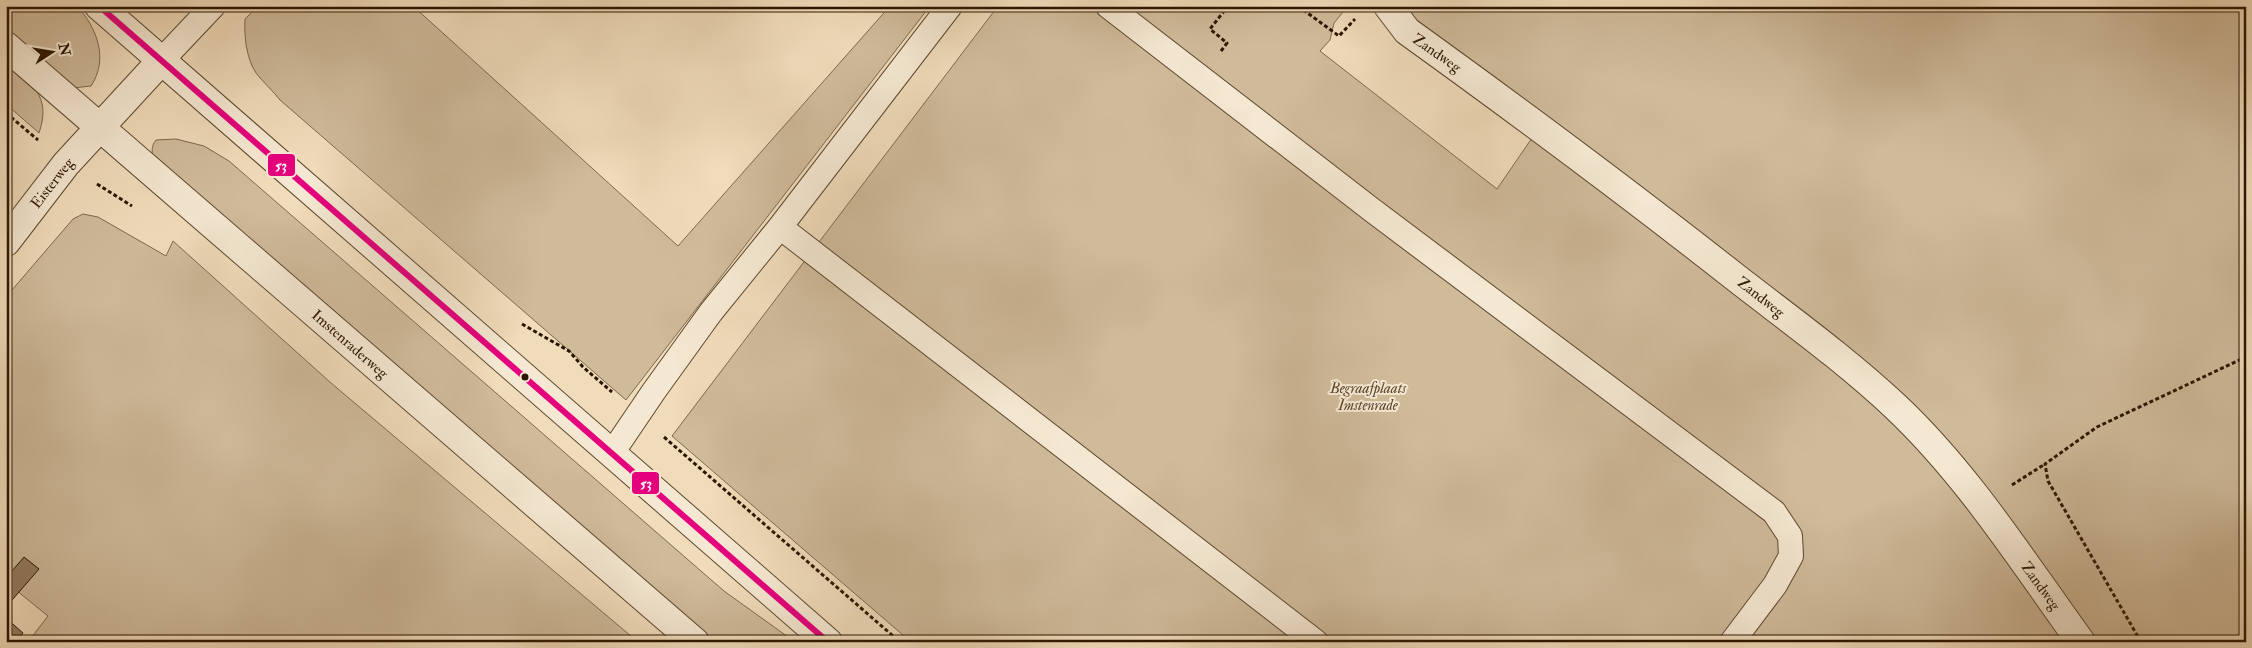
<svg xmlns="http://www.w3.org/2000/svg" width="2252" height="648" viewBox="0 0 2252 648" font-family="'IM FELL Double Pica',serif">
	<rect width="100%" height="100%" fill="#f0dbba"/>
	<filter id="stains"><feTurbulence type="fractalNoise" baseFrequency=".004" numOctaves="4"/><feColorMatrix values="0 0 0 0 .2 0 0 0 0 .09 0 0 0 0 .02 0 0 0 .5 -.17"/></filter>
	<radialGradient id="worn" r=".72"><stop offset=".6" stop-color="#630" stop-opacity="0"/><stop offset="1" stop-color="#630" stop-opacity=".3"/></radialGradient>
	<!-- green -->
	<path fill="#cfba9a" stroke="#7e684d" d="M6,6H77C97,28 109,59 91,86L73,88L6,30Z
		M258,6H413L678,246L890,6H930L626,400L280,100C273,91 263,82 256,73C246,58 244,35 245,19Z
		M998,6H1348L1334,23L1330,40L1320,51L1497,189L1532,138L1868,394L1975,511L2081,642H911L672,436Z
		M1404,6H2246V642H2095L1991,501L1938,438L1416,31Z
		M6,61C31,84 52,95 39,133L6,104Z
		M176,139L204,146L229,161L724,591L795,642H713L185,183L155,160C151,154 151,146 156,140Z
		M83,214L98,217L166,256L173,241L331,383L638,642H28L48,616L6,582V297L73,219Z"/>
	<!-- building -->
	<path fill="#927c61" stroke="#2c1600" d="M24,557L39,569L6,607V578Z
		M6,618L23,633L15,642H6Z"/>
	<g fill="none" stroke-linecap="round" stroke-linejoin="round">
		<defs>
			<path id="service" d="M1108,6L1372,210L1774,512L1790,536L1791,556L1775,585L1732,642
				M161,61L213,6
				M780,227L1316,642
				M612,453L654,391L711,312L780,227L950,6"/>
			<path id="minor" d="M1388,6L1407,31C1518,111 1627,192 1735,277C1789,319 1846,360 1896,407C1968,475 2023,562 2081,642
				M6,242L66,164L161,61"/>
			<path id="tertiary" d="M99,6L828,642
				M6,46L695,642"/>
		</defs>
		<!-- service casing -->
		<use href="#service" stroke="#5d472e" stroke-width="26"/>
		<!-- minor casing -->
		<use href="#minor" stroke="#5d472e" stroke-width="30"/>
		<!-- tertiary casing -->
		<use href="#tertiary" stroke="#5d472e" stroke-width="30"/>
		<!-- path -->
		<path stroke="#2c1600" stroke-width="3" stroke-dasharray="4 2.5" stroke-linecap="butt" d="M1298,6L1339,36L1355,19
			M1221,51L1227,43L1210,29L1228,6
			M6,113L38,140
			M97,184L132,206
			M522,324L569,351L583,367L612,392
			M664,437L900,642
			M2012,485L2045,464
			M2141,642L2048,481L2045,464L2097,427L2246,357"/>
		<!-- service -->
		<use href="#service" stroke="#f5e8d2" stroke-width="24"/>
		<!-- minor -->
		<use href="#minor" stroke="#f5e8d2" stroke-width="28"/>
		<!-- tertiary -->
		<use href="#tertiary" stroke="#f5e8d2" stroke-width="28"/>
		<defs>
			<path id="bus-1" d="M99,6L828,642"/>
		</defs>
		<!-- bus-1 casing -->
		<use href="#bus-1" stroke="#f5e8d2" stroke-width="10"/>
		<!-- bus-1 -->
		<use href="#bus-1" stroke="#e5007d" stroke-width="6"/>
	</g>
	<!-- markers -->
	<circle fill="#2c1600" stroke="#f5e8d2" stroke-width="2" cx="525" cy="377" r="4.5"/>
	<g text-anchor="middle" stroke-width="4" stroke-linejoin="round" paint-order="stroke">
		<!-- street labels -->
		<g font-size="15" fill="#2c1600" stroke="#f5e8d2">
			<text transform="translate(1437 53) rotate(35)" y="5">Zandweg</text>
			<text transform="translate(52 183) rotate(-52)" y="5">Eisterweg</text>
			<text transform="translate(1761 297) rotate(38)" y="5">Zandweg</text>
			<text transform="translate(350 344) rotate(41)" y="5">Imstenraderweg</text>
			<text transform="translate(2041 586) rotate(54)" y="5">Zandweg</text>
		</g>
		<!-- park labels -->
		<g font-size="15" font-style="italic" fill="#5d472e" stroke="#f5e8d2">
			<text x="1368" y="393">Begraafplaats<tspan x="1368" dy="17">Imstenrade</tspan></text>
		</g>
	</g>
	<g stroke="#f5e8d2" stroke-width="2">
		<rect x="267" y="153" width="29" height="24" rx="5" fill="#e5007d"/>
		<rect x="631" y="471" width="29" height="24" rx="5" fill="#e5007d"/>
	</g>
	<g font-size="14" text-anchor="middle" font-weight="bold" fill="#fff">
		<text x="281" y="170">53</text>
		<text x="646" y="488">53</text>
	</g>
	<!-- margin -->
	<rect width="2252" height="648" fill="none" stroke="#f0dbba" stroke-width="25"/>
	<rect x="8" y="8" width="2237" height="633" fill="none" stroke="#2c1600" stroke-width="2.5"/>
	<rect x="12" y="12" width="2227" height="623" fill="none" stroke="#2c1600"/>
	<!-- north arrow -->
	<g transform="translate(52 52) rotate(78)" stroke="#f5e8d2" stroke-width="4" paint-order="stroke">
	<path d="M0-4L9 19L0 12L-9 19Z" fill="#2c1600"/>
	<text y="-8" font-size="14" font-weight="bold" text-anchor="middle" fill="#2c1600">N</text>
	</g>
	<rect width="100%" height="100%" filter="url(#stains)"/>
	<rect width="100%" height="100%" fill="url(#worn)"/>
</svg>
